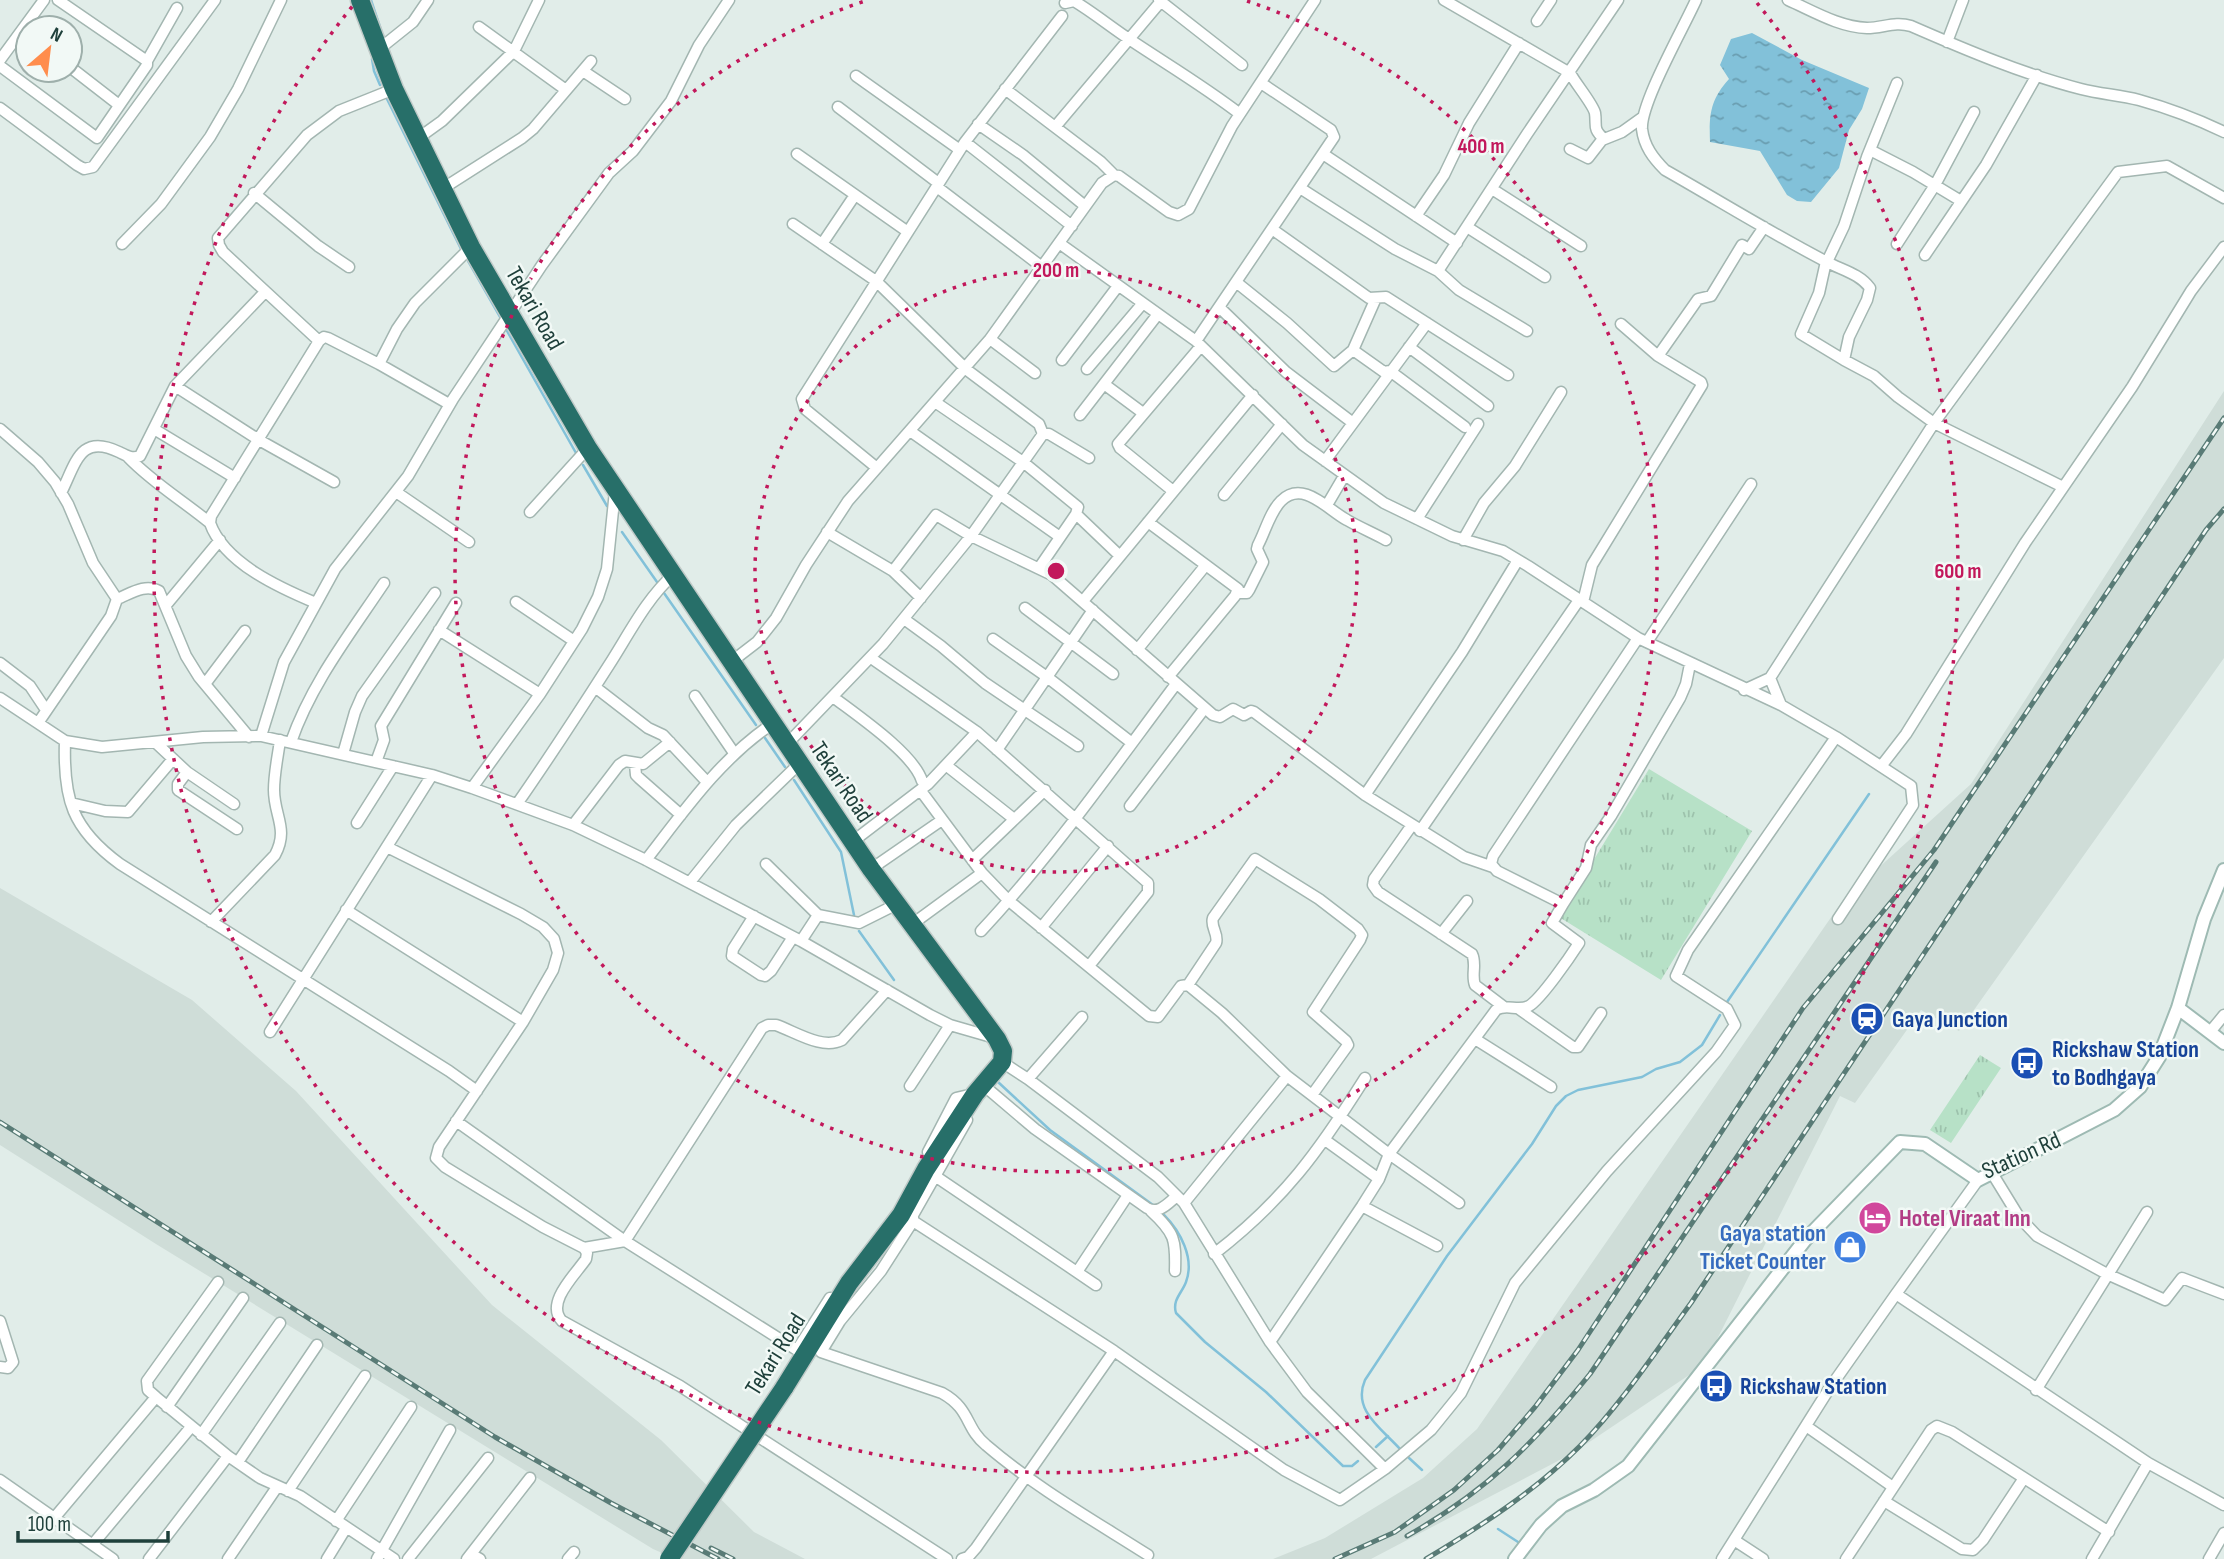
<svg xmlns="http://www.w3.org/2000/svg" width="2224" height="1559" viewBox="0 0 2224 1559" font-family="'Sofia Sans Condensed',sans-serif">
	<defs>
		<pattern id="grass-tufts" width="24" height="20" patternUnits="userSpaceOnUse" patternTransform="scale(1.75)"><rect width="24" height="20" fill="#b7e1c7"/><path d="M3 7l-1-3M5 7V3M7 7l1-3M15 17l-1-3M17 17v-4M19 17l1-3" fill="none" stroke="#9dc2ac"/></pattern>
		<pattern id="water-ripples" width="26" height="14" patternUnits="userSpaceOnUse" patternTransform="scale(1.75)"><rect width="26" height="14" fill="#82c1d9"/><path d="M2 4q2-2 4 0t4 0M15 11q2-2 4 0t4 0" fill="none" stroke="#6a9eb1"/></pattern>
	</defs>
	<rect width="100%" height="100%" fill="#e1ede9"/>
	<!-- built -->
	<path fill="#cfddd8" d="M2224,391V658L1959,1031L1921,1010L1855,1103L1840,1096L1704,1365L1573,1453L1371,1559H1273L1325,1538L1423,1478L1477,1429L1843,900L1971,784Z
		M0,888L192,1000L296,1091L492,1305L661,1440L754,1532L805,1559H676L653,1549L156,1244L0,1145Z"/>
	<!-- grass -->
	<path fill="url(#grass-tufts)" d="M1649,769L1752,831L1661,980L1559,917Z
		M1980,1055L2001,1068L1951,1143L1930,1130Z"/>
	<!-- water -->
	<path fill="url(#water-ripples)" d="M1752,33L1802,60L1869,88L1862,109L1849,130L1839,168L1811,202L1797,201L1787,195L1760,151L1710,142C1709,115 1710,100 1729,79L1720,65L1731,39Z"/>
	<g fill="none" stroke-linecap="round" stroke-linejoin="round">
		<!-- stream -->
		<path stroke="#82c1d9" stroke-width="2.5" d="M371,0L381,30
			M372,59L374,71L380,85
			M387,99L461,249
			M468,261L500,317
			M507,331L576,453
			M583,465L607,506
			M622,532L657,582
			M664,593L756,725
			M765,738L785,767
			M794,780L841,852L854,915
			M859,931L894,980
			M1727,1002L1869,794
			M998,1082L1050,1130L1153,1205
			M1164,1215C1180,1231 1195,1258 1186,1282C1182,1293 1172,1300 1176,1313L1205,1342L1266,1392L1343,1466H1352L1358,1461
			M1376,1447L1388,1436
			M1400,1449C1381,1428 1352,1410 1365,1380L1447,1256L1532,1144L1556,1106L1566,1096L1578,1090L1642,1077L1656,1069L1680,1062L1702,1045L1720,1015
			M1409,1458L1422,1470
			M1498,1529L1518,1542"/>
		<defs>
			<path id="street" d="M58,0L147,61
				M1159,0L1242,65
				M1444,0L1570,73C1575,83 1593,104 1595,113C1597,126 1592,128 1604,139
				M1696,0C1684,27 1640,104 1642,129C1644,146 1653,158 1665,170C1718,200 1771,233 1825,261C1841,270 1859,273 1870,288L1867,300L1849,337L1844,360L1874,376L1898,397L1934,423L2063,487
				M1788,0C1813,11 1839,27 1867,28C1883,28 1895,21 1911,26C1966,50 2023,74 2081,89C2100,94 2120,95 2139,100C2168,108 2197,119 2224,132
				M1065,3L1074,1C1094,13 1112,28 1132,41C1168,65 1205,87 1240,114
				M1537,21L1551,0
				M479,27L566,90
				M1947,42L1963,0
				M378,50L413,22L428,0
				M0,60L44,0
				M0,66L97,138L147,65V61L177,8
				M70,67L119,105
				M583,71L625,99
				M856,76L960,150
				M1005,89L1101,162L1114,175
				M838,107L937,182V187L1042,267
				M0,108L77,165L84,169L93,167L215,0
				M978,124L1023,155L1085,206
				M1055,127L1162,0
				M417,139L442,121L514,51L539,0
				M965,142L1072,226
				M1570,149L1588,158L1602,140L1622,132L1643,117
				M1870,150L1913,172L1961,201
				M797,154L908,232
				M1323,154L1457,243
				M1300,188L1395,249L1438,271L1459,290L1527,331
				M442,189L522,138L533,129L591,61
				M1492,189L1581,246
				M254,193L318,246L349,267
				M1416,216L1444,175L1469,123L1519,43
				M793,224L876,281L967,370L1039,424L1043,434
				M1467,227L1545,277
				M1272,229L1369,298L1386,297L1508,375
				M1059,243L1196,341L1303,445L1384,503L1452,536L1503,551L1528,566L1638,638L1781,705
				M122,244L161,204L210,137L238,89L281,0
				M822,244L855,195
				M1897,244L1935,185L1974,112
				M1925,255L1986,165L2037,75
				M1438,271L1527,134L1618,0
				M1236,282L1287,323L1334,366L1353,350L1376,298
				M1219,307L1286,372L1353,423
				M990,339L1035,373
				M319,341L223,252L219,245L218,238L307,135L339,111L394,89
				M1196,341L1334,137L1331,130L1261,83
				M1409,347L1488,406
				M1353,350L1384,372L1390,371L1465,427
				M1658,356L1698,299L1711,296L1742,245L1749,249L1764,227
				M1062,360L1118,286
				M1844,360L1801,334L1819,293L1825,266L1844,226L1867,157L1897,83
				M379,364L397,329L415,303L471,247
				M1087,369L1143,303
				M1104,384L1143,413
				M175,386L259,440L334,482
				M935,402L1023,462L1078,507L1076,514L1039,568
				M1080,415L1158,314
				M0,429L38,462L55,482L68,504L93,563L117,599L111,616L38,723
				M154,429L235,478
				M910,431L1060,537
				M128,457C153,483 182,500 210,523
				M1325,461L1427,323
				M877,468L805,409L802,399L965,142L1062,16
				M1173,491L1120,448L1118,444L1201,346
				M396,492L469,542
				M61,493C76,463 80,433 119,452C127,456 132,459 140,456L175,386L265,292
				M1224,495L1282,424
				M1327,505L1344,476
				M530,512L588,448
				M1076,514L1120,556
				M1417,519L1478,424
				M1148,522L1238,589L1235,596L1168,677
				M827,532L893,571L921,598
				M1463,540L1484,503L1515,466L1561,392
				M893,571L936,515L971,536L1052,575L1213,715L1220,717L1233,709L1244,715L1251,711L1254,712L1365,795L1464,857L1493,867
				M1237,593H1247L1249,590L1263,562L1257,549L1258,545C1265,532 1270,512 1281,501C1303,479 1328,510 1347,520C1359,527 1373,533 1386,540
				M117,599C130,594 145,583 159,591L186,656L199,677L249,737
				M1083,601L1253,395
				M516,602L574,641
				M1583,602L1592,565L1702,385L1701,382L1658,356L1621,324
				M316,603C280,588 224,563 210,523L211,516L319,341L324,337L328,338L379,364L449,404
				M166,605L220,540
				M1025,608L1113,674
				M904,619L941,646L985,683L1078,746
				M439,630L540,694
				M1638,638L1493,856L1491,864L1497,871L1563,904L1586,868L1591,845L1611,816L1680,698L1686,684L1690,664
				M993,639L1047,677L1132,743
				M1647,642L1751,484
				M1137,650L1205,566
				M871,658L977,732L1148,883V892L1089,966
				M731,662L757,642L776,618L806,565L848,501L990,339L1102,183L1114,175L1119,176L1169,212L1178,215L1189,209L1232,126L1315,0
				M0,663L30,686L46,710
				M1770,678L1781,705L1836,737L1911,786L1913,805L1838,919
				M205,684L245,631
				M595,687L648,728L663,735L707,782
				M1744,690L1770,678L1934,423L2118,172L2167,166L2224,198
				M695,696L734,753
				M833,697C858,716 914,754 922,781L928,784
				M0,698L65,741L102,747L203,737L261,736L432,775L472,788L573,825L646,860L801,941L930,1015L950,1025L995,1038
				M261,736L284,662L335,569L408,476L453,399L542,265L609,173L633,151L671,101L699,45L729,0
				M65,741C63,799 72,829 120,864L449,1071L477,1091
				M155,742L187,772L234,804
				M291,742C311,684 350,634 384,583
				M787,744L883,644L971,536L1043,434H1049L1089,458
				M997,750L1093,610
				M343,754L355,712L362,696L435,593
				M376,762L384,740L381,726L456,603
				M635,764L636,775L639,778L681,815
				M1882,765L1906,734L2025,543L2132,387L2191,291L2224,247
				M947,766L1014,819
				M187,772L178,784V790L237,829
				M472,788L540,694L582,629L598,597L607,569L615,491
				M921,791L982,873L1009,901L1149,1016L1158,1017L1181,986L1188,985L1222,1013L1287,1076L1389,1154L1459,1203
				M1365,795L1462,652L1518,560
				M71,803L105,811L128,812L173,759
				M517,804C549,758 579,712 609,665C629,634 646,599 674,574
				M1130,806L1204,709
				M357,823L393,766
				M573,825L619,765L625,761L643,764L670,742
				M1412,825L1374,879L1373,885L1378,892L1472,954C1477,964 1471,975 1475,985L1504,1007
				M1420,831L1579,600
				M852,842L928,784L977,732
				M387,847L521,914L543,927L554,939L558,953L553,970L523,1022L439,1147L436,1158L445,1167L543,1227L584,1248L587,1253L586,1259C575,1275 545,1303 562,1321L680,1386L947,1559
				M646,860C684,811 720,759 772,724
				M972,860L1045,790
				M766,864L818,915
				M871,869L942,820
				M690,882L736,825L800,763
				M346,910L523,1022
				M754,916L733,949L732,956L761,975L765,976L771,971L793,937
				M211,922L275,855C289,829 274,816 274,790C274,773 278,756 280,740
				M911,925L982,873
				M1041,928L1108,846
				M981,931C1053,854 1113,768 1176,684
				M1441,934L1467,901
				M801,941L818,915L859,923L897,904
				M1188,985L1216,943C1219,934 1210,927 1213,918L1255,859L1319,899L1358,929L1362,935L1360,940L1313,1012L1346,1041L1348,1045L1312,1095
				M1519,1009L1573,1047H1578L1601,1013
				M270,1032L432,775
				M2210,1032L2224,1015
				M1475,1039L1551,1087
				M1002,1062L1028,1079L1158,1177L1184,1203L1270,1342L1307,1392L1385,1469
				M1028,1079L1082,1017
				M982,1084L1035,1129L1147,1208C1159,1215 1168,1203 1177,1196
				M910,1086L950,1025
				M456,1121L625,1241L797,1350L830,1298
				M1325,1140L1379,1179
				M928,1152L956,1098L973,1094
				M1992,1173L2019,1217L2037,1236L2107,1274L2165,1300L2182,1278L2224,1294
				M935,1176L1096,1285
				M1978,1180L1896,1294L2148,1463L2224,1505
				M1184,1203L1287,1076
				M1362,1206L1437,1246
				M1151,1211C1175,1233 1176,1240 1175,1271
				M913,1221L881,1271L840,1321L821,1352L942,1393C971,1409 965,1428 986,1445C1035,1487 1093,1520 1148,1555
				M584,1248L625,1241L762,1028L768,1025H776C796,1032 822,1050 842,1040L887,990
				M1214,1254C1284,1200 1319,1151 1365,1078
				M1077,1272L1128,1195
				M0,1321L13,1362L8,1368L0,1367
				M1270,1342L1362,1206L1379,1179L1389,1154L1496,1010C1506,1003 1518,1012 1529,1006C1541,999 1570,957 1579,943L1552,923L1563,904
				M1114,1351L1284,1470L1340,1500L1385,1469L1431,1430L1461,1393L1515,1283L1607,1171L1716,1052L1735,1025L1727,1009L1676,976L1688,950L1836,737
				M2036,1390L2147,1212
				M156,1397L228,1456L260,1478L300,1496L394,1559
				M167,1407L243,1298
				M1806,1426L1893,1487
				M201,1435L280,1323
				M238,1462L317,1345
				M0,1480L113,1559
				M288,1491L365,1376
				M1884,1501L1962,1549L1973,1550L1983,1540L2024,1478
				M55,1517L156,1397L148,1390L147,1381L218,1282
				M336,1521L411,1407
				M1734,1540L1763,1559
				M93,1544L191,1427
				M471,1554L480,1559
				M149,1559L228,1456
				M228,1559L277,1487
				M327,1559L346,1528
				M377,1559L450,1430
				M408,1559L488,1458
				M467,1559L530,1478
				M568,1559L574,1552
				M962,1559L968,1557L976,1548L1114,1351L913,1221V1215L967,1120
				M1722,1559L1829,1389L1896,1294
				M1846,1559L1931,1430L1937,1426L1952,1432L2109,1532
				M2092,1559L2148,1463
				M2209,1559L2224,1533"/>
			<path id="secondary" d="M2178,1008L2224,1043
				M1515,1559L1541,1525L1562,1506L1594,1490L1628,1466L1805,1240L1900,1142L1925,1144L1978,1180L2114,1110L2140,1087L2159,1057L2178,1008L2204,919L2224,870"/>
			<path id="highway" d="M360,0L394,89L471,247L588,448L871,869L997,1039L1003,1051L1002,1062L975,1094L926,1169L901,1215L849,1283L784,1388"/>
		</defs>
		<!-- street casing -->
		<use href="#street" stroke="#a3b6b1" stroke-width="13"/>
		<!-- secondary casing -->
		<use href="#secondary" stroke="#9ebab3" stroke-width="16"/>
		<!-- highway casing -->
		<use href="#highway" stroke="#c0cac8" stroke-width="21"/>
		<!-- street -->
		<use href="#street" stroke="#fff" stroke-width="10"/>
		<!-- secondary -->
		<use href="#secondary" stroke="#fff" stroke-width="12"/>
		<!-- highway -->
		<use href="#highway" stroke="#276f69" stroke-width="18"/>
		<defs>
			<path id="rail" d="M0,1122L495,1437L611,1503L718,1559
				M1407,1536C1487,1491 1533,1444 1590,1374L1936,862
				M711,1548L733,1559
				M1335,1559L1395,1532L1454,1490L1498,1450L1535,1407L1578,1350L1803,1008L1934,850L2224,418
				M1426,1559C1481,1526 1534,1492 1580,1446C1622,1403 1656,1351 1691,1303L2206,530L2224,509"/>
		</defs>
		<!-- rail casing -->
		<use href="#rail" stroke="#597b76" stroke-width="5"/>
		<!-- rail -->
		<use href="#rail" stroke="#f2f9f6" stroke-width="2.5" stroke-dasharray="8" stroke-linecap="butt"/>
		<defs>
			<path id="highway-bridge" d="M669,1559L784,1388"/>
		</defs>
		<!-- highway-bridge casing -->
		<use href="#highway-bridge" stroke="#c0cac8" stroke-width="21" stroke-linecap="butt"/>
		<!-- highway-bridge -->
		<use href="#highway-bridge" stroke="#276f69" stroke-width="18"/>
	</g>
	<!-- distance rings -->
	<g fill="none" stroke="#c2185b" stroke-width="3.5" stroke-dasharray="3.5 7">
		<circle cx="1056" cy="571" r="301"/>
		<path d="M1247 1A601 601 0 1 1 865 1"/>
		<path d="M1757 3A902 902 0 1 1 355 3"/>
	</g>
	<!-- icons -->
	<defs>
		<symbol id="station-disc" viewBox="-11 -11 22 22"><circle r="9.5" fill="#1a4fb4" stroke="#f2f9f6"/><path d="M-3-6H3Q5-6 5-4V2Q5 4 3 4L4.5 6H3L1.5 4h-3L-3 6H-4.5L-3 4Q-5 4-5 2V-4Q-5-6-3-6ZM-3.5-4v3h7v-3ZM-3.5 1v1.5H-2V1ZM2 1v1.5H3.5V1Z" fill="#fff"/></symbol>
		<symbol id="bus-disc" viewBox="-11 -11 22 22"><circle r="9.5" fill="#1a4fb4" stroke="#f2f9f6"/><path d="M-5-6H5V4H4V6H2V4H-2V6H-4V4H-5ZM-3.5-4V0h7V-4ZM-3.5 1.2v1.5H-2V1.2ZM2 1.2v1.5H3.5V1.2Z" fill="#fff"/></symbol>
		<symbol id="hotel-disc" viewBox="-11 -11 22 22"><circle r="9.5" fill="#d1479c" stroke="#f2f9f6"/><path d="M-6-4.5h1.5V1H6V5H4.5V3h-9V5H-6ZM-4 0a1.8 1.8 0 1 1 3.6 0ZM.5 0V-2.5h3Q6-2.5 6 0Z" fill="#fff"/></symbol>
		<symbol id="shop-disc" viewBox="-11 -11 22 22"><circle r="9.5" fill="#3f7fe0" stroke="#f2f9f6"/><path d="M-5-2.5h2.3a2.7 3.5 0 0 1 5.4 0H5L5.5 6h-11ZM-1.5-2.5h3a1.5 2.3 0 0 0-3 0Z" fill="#fff"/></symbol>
	</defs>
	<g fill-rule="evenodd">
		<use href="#station-disc" x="1848" y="1000" width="38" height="38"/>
		<use href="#bus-disc" x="2008" y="1044" width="38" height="38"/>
		<use href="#hotel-disc" x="1856" y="1199" width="38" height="38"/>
		<use href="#shop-disc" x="1831" y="1228" width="38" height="38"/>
		<use href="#bus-disc" x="1697" y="1367" width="38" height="38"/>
	</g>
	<g text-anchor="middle" stroke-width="5" stroke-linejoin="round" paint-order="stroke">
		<!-- street labels -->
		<g font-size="24" fill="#1f403b" stroke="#f2f9f6">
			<text transform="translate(535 308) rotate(60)" y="8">Tekari Road</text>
			<text transform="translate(842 782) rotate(56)" y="8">Tekari Road</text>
			<text transform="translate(2021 1155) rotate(-24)" y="8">Station Rd</text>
			<text transform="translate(775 1354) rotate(-58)" y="8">Tekari Road</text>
		</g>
		<!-- transit labels -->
		<g font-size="24" font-weight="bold" fill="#164399" stroke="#f2f9f6" text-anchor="start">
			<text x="1892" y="1027">Gaya Junction</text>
			<text x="2052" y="1057">Rickshaw Station<tspan x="2052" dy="28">to Bodhgaya</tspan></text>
			<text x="1740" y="1394">Rickshaw Station</text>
		</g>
		<!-- hotel labels -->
		<g font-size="24" font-weight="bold" fill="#b23c85" stroke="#f2f9f6" text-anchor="start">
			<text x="1899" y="1226">Hotel Viraat Inn</text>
		</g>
		<!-- shop labels -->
		<g font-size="24" font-weight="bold" fill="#366cbe" stroke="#f2f9f6" text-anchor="end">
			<text x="1826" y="1241">Gaya station<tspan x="1826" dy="28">Ticket Counter</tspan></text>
		</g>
	</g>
	<circle cx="1056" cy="571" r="10" fill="#c2185b" stroke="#f2f9f6" stroke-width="3.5"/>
	<g font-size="21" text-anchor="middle" font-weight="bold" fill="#c2185b" stroke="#f2f9f6" stroke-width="5" stroke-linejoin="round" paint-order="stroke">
		<text x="1481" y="153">400 m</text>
		<text x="1056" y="277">200 m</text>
		<text x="1958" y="578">600 m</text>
	</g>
	<!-- north arrow -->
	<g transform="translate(49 49) rotate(28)"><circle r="33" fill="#f2f9f6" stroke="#9eafab" stroke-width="2"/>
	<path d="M0-5L12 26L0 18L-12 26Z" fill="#ff8d4d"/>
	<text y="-10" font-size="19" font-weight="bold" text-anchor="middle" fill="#1f403b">N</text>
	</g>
	<!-- scale -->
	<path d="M18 1531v10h150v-10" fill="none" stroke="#1f403b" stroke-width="3.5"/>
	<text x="28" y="1531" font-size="21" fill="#1f403b" stroke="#f2f9f6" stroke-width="5" paint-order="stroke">100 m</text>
</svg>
